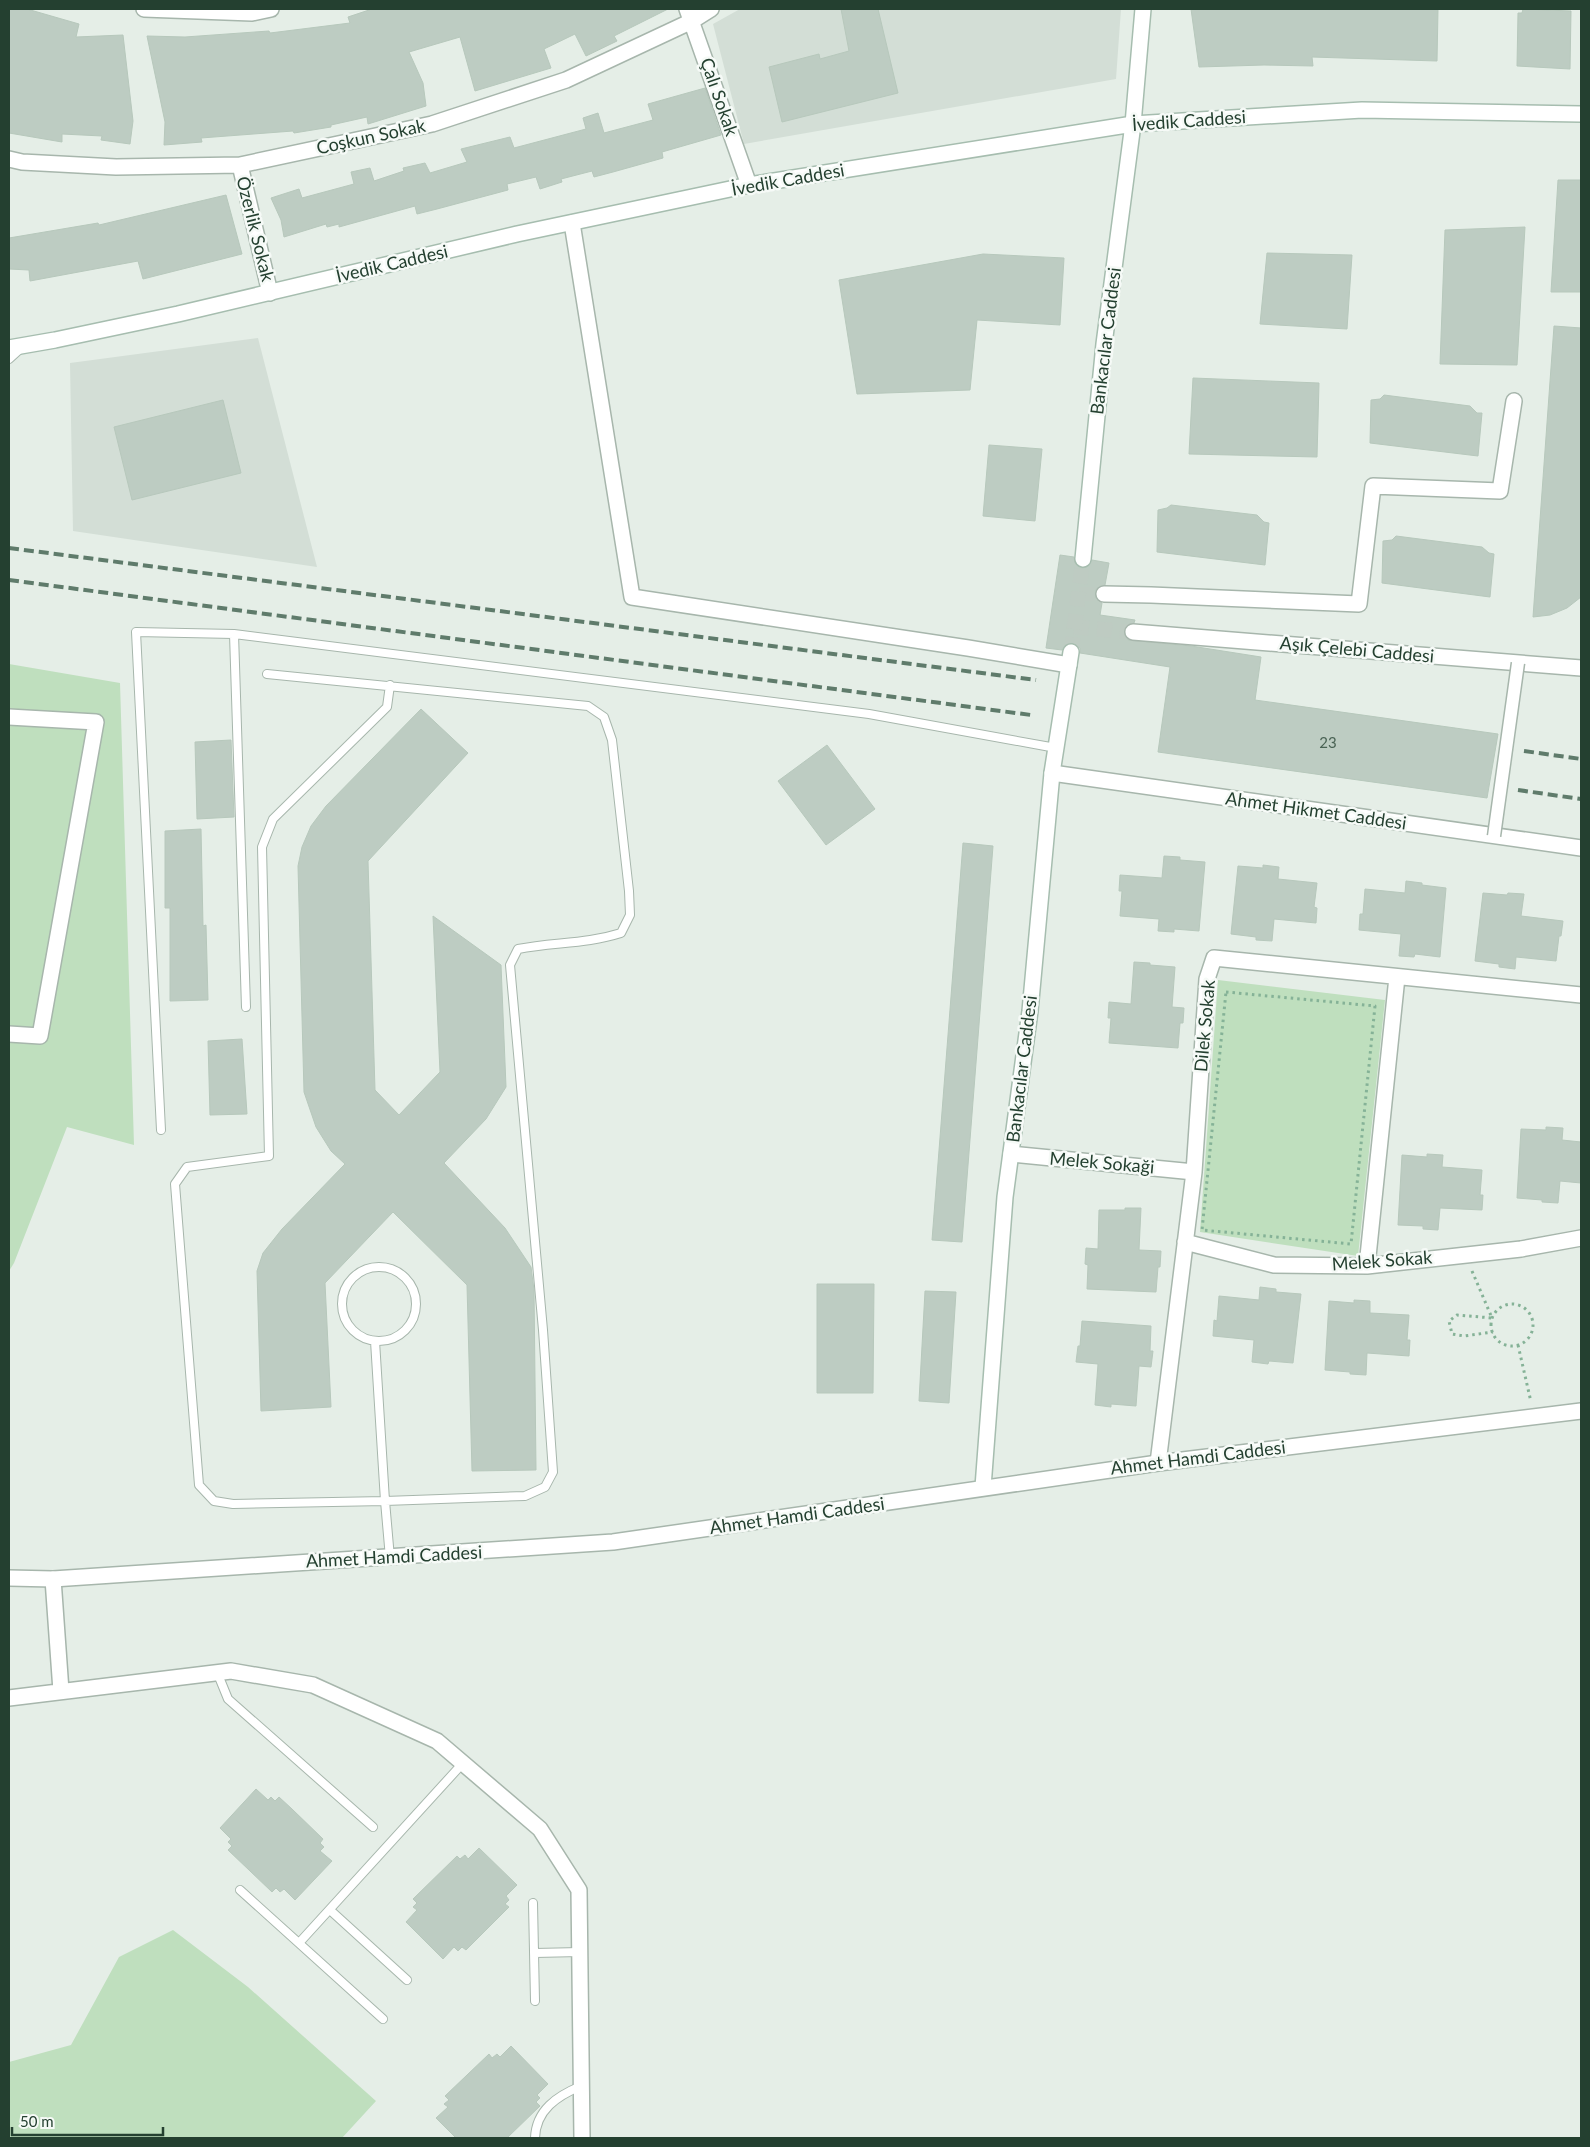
<svg xmlns="http://www.w3.org/2000/svg" width="1590" height="2147" viewBox="0 0 1590 2147" font-family="Lato,sans-serif">
	<rect width="100%" height="100%" fill="#e5eee7"/>
	<!-- built -->
	<path fill="#d3ded6" d="M740,9H1121L1116,79L744,144L713,24Z
		M258,338L317,567L73,531L70,363Z"/>
	<!-- green -->
	<path fill="#bfdfbe" d="M9,664L120,683L134,1145L67,1127L14,1263L9,1271Z
		M1218,980L1385,1000L1358,1256L1200,1232Z
		M173,1930L248,1987L376,2101L342,2138H9V2062L71,2045L119,1957Z"/>
	<!-- building -->
	<path fill="#bdccc2" stroke="#b7c8bc" d="M9,9H27L79,24L76,37L123,35L133,121L130,144L101,140L102,136L62,134V142L9,133Z
		M372,9H668L614,36L617,41L586,56L575,34L544,49L551,68L475,91L460,37L409,52L423,83L426,106L368,124L367,117L331,125V127L294,133L293,131L201,138L202,142L164,145L165,122L147,36L185,37L269,31L270,33L350,23L348,17Z
		M841,9H878L898,93L782,122L769,67L819,54L820,59L849,51Z
		M1191,9H1438L1437,61L1312,57L1313,66L1264,65L1199,67Z
		M1523,9L1571,11L1570,69L1517,66L1518,13H1522Z
		M705,88L721,135L662,152L663,158L613,172L594,177L592,171L561,179L562,182L540,189L536,177L507,184L508,190L437,209L417,214L415,206L339,227V224L327,227L326,224L284,237L281,220L271,198L299,189L302,198L354,184L351,172L370,168L374,181L404,171L403,168L425,163L430,173L467,162L461,149L510,137L514,148L586,129L583,118L598,113L604,133L653,120L648,104Z
		M1558,180H1581V292H1551Z
		M226,195L242,254L143,279L138,261L30,281L29,270L9,269V238L98,223L99,225Z
		M1525,227L1517,365L1440,364L1445,230Z
		M1267,253L1352,255L1347,329L1260,324Z
		M983,254L1064,258L1060,325L977,320L970,390L857,394L839,280Z
		M1554,326L1581,328V597L1567,608L1550,615L1533,617Z
		M1193,378L1319,383L1317,457L1189,454Z
		M1384,395L1470,406L1477,413H1482L1478,456L1370,443L1371,400L1380,399Z
		M223,400L241,473L132,500L114,427Z
		M989,445L1042,449L1035,521L983,516Z
		M1171,505L1257,515L1264,522L1269,523L1265,565L1157,552L1158,510L1167,508Z
		M1396,536L1482,547L1489,553L1494,554L1490,597L1382,583L1383,541L1392,540Z
		M1060,555L1074,557L1075,563L1082,568L1087,567L1092,560L1109,563L1105,585L1096,589V598L1102,603L1100,615L1135,620L1134,623L1126,626L1124,631L1128,640L1191,646L1261,657L1255,700L1498,734L1487,798L1158,752L1170,667L1080,653V648L1073,643H1067L1062,650L1046,648Z
		M421,709L468,753L368,861L375,1090L399,1115L440,1072L433,916L501,965L506,1087L486,1119L444,1163L505,1228L531,1267L534,1290L536,1470L472,1471L467,1285L393,1212L325,1283L331,1407L261,1411L257,1271L263,1253L282,1229L345,1164L331,1151L316,1127L304,1092L298,866L302,847L311,826L326,806Z
		M231,740L234,817L197,819L195,742Z
		M827,745L875,809L826,845L778,781Z
		M201,829L203,926L206,925L208,1000L170,1001V908H165V831Z
		M963,843L993,846L962,1242L932,1240Z
		M1164,856L1180,857V860L1205,862L1199,931L1174,929V932L1158,931L1159,919L1120,916L1122,891H1119L1120,875L1162,878Z
		M1263,865L1279,867L1278,879L1317,883L1314,907L1317,908L1316,923L1274,919L1272,941L1256,940V937L1231,934L1238,866L1263,868Z
		M1406,881L1422,883V885L1446,888L1440,957L1415,954L1414,957L1399,956L1401,934L1359,930L1360,914H1363L1365,889L1405,893Z
		M1483,893L1507,895L1508,893L1524,894L1521,916L1563,921L1561,936H1559L1556,961L1516,957L1515,969L1499,967V964L1475,961Z
		M1134,962L1150,963V965L1175,967L1172,1007L1184,1008L1183,1023H1180L1178,1048L1109,1043L1111,1018H1108L1109,1002L1131,1004Z
		M242,1039L247,1114L210,1115L208,1041Z
		M1546,1127L1563,1128L1562,1140L1581,1142V1183L1560,1181L1558,1203L1542,1202V1200L1517,1198L1521,1129L1546,1130Z
		M1427,1154L1443,1155L1442,1167L1482,1170L1480,1195H1483L1482,1210L1440,1208L1438,1230L1423,1229V1226L1398,1225L1402,1155L1427,1157Z
		M1125,1208H1141L1139,1250L1161,1251L1160,1267H1158L1156,1292L1087,1289L1088,1265L1085,1264L1086,1248L1098,1249L1099,1210H1125Z
		M817,1284H874L873,1393H817Z
		M1260,1287L1276,1289V1292L1301,1294L1293,1363L1269,1361L1268,1364L1252,1362L1254,1340L1213,1336L1214,1320L1217,1321L1219,1296L1259,1300Z
		M925,1291L956,1292L949,1403L919,1401Z
		M1354,1300L1370,1301V1313L1409,1315L1407,1340H1410L1409,1356L1367,1353L1366,1375L1350,1374V1372L1325,1370L1329,1301L1354,1303Z
		M1082,1321L1151,1326L1150,1351H1153L1151,1367L1139,1366L1136,1406L1111,1404V1407L1095,1405L1098,1364L1076,1362L1078,1346H1080Z
		M256,1789L268,1800L271,1797L275,1801L279,1797L292,1809L323,1839L320,1843L324,1847L320,1851L332,1861L295,1900L284,1889L280,1892L276,1888L272,1892L228,1850L232,1846L228,1842L231,1839L220,1828Z
		M479,1848L517,1885L506,1896L509,1900L505,1904L509,1907L466,1950L462,1947L458,1951L454,1947L443,1959L406,1922L417,1910L413,1907L417,1903L413,1899L457,1856L460,1859L465,1855L468,1859Z
		M511,2046L548,2084L537,2095L540,2098L536,2102L540,2106L507,2138H456L436,2118L448,2107L444,2104L449,2100L445,2096L489,2054L492,2058L497,2054L500,2057Z"/>
	<g fill="none" stroke-linecap="round" stroke-linejoin="round">
		<!-- minor-tunnel -->
		<path stroke="#becbc2" stroke-width="15" stroke-dasharray="15 8" stroke-linecap="butt" d="M1079,594H1104
			M1074,627L1133,632"/>
		<!-- secondary-tunnel -->
		<path stroke="#becbc2" stroke-width="15" stroke-dasharray="15 8" stroke-linecap="butt" d="M1071,652L1083,559"/>
		<defs>
			<path id="service" d="M9,359L20,349
				M234,634L246,1007
				M267,674L588,706L604,717L612,740L629,891L630,915L621,933C586,944 554,942 518,949L510,965L543,1330L553,1472L545,1487L525,1496L385,1501L375,1341
				M161,1130L136,632L234,634L869,714L1056,748
				M342 1304a37 37 0 1 1 74 0a37 37 0 1 1-74 0Z
				M390,1558L385,1501L233,1504L214,1501L199,1485L175,1184L187,1167L269,1156L262,847L273,819L387,707L390,685
				M217,1672L228,1699L373,1827
				M240,1890L383,2019
				M533,1903L535,2001
				M330,1910L407,1980
				M299,1943L463,1763
				M535,1953L580,1952
				M535,2138C536,2110 557,2096 581,2086"/>
			<path id="minor" d="M144,9L252,13L271,9
				M687,9L749,185
				M9,159L22,162L116,167L240,165L432,124L566,80L692,21L711,9
				M240,165L270,293
				M1104,594L1151,595L1359,604L1373,486L1500,491L1514,401
				M1133,632L1581,668
				M9,717L96,722L40,1036L9,1034
				M1052,773L1581,848
				M1011,1154L1194,1172
				M1185,1242L1274,1265L1367,1266L1521,1249L1581,1238
				M1367,1266L1397,977
				M1158,1463L1194,1172L1207,979L1214,958L1581,995
				M53,1579L61,1691
				M9,1698L231,1671L313,1685L437,1741L540,1829L579,1890L582,2138"/>
			<path id="tertiary" d="M572,223L632,597L968,648L1069,665
				M9,1578L53,1579L613,1542L1158,1463L1581,1411"/>
			<path id="secondary" d="M9,348L55,340L178,314L517,234L749,185L1133,124L1362,110L1581,114
				M1083,559L1104,344L1133,124L1143,9
				M983,1487L1005,1197L1030,1011L1052,773L1071,652"/>
		</defs>
		<!-- service casing -->
		<use href="#service" stroke="#a7b6ac" stroke-width="10"/>
		<!-- minor casing -->
		<use href="#minor" stroke="#a7b6ac" stroke-width="18"/>
		<!-- tertiary casing -->
		<use href="#tertiary" stroke="#a7b6ac" stroke-width="18"/>
		<!-- secondary casing -->
		<use href="#secondary" stroke="#a6bdaf" stroke-width="18"/>
		<!-- path -->
		<path stroke="#85b297" stroke-width="3" stroke-dasharray="2.5 4" stroke-linecap="butt" d="M1226,992L1375,1006L1351,1244L1202,1230Z
			M1472,1271L1492,1318L1457,1315L1449,1321L1452,1334L1464,1336L1493,1332
			M1491 1325a21 21 0 1 1 42 0a21 21 0 1 1-42 0Z
			M1518,1345L1531,1402"/>
		<!-- service -->
		<use href="#service" stroke="#fff" stroke-width="8"/>
		<!-- minor -->
		<use href="#minor" stroke="#fff" stroke-width="15"/>
		<!-- tertiary -->
		<use href="#tertiary" stroke="#fff" stroke-width="15"/>
		<!-- secondary -->
		<use href="#secondary" stroke="#fff" stroke-width="15"/>
		<!-- rail -->
		<path stroke="#5f7b6b" stroke-width="4" stroke-dasharray="10 5" stroke-linecap="butt" d="M9,548L1036,680
			M9,580L1031,715
			M1524,751L1581,759
			M1518,790L1581,799"/>
		<defs>
			<path id="pedestrian-bridge" d="M1494,836L1518,663"/>
		</defs>
		<!-- pedestrian-bridge casing -->
		<use href="#pedestrian-bridge" stroke="#a7b6ac" stroke-width="15" stroke-linecap="butt"/>
		<!-- pedestrian-bridge -->
		<use href="#pedestrian-bridge" stroke="#fff" stroke-width="12"/>
	</g>
	<g text-anchor="middle" stroke-width="5" stroke-linejoin="round" paint-order="stroke">
		<!-- number labels -->
		<g font-size="15" fill="#4a6354">
			<text x="1328" y="748">23</text>
		</g>
		<!-- street labels -->
		<g font-size="18" fill="#244030" stroke="#f6faf7">
			<text transform="translate(719 97) rotate(71)" y="6">Çalı Sokak</text>
			<text transform="translate(1189 121) rotate(-4)" y="6">İvedik Caddesi</text>
			<text transform="translate(371 137) rotate(-12)" y="6">Coşkun Sokak</text>
			<text transform="translate(788 180) rotate(-10)" y="6">İvedik Caddesi</text>
			<text transform="translate(255 229) rotate(76)" y="6">Özerlik Sokak</text>
			<text transform="translate(392 264) rotate(-13)" y="6">İvedik Caddesi</text>
			<text transform="translate(1106 341) rotate(-83)" y="6">Bankacılar Caddesi</text>
			<text transform="translate(1357 650) rotate(5)" y="6">Aşık Çelebi Caddesi</text>
			<text transform="translate(1316 811) rotate(8)" y="6">Ahmet Hikmet Caddesi</text>
			<text transform="translate(1205 1026) rotate(-85)" y="6">Dilek Sokak</text>
			<text transform="translate(1022 1069) rotate(-83)" y="6">Bankacılar Caddesi</text>
			<text transform="translate(1102 1163) rotate(5)" y="6">Melek Sokaği</text>
			<text transform="translate(1382 1261) rotate(-4)" y="6">Melek Sokak</text>
			<text transform="translate(1198 1458) rotate(-7)" y="6">Ahmet Hamdi Caddesi</text>
			<text transform="translate(797 1516) rotate(-8)" y="6">Ahmet Hamdi Caddesi</text>
			<text transform="translate(394 1557) rotate(-3)" y="6">Ahmet Hamdi Caddesi</text>
		</g>
	</g>
	<!-- border -->
	<rect width="1590" height="2147" fill="none" stroke="#244030" stroke-width="20"/>
	<!-- scale -->
	<path d="M12 2127v8h151v-8" fill="none" stroke="#244030" stroke-width="2.5"/>
	<text x="20" y="2127" font-size="15" fill="#244030" stroke="#f6faf7" stroke-width="4" paint-order="stroke">50 m</text>
</svg>
